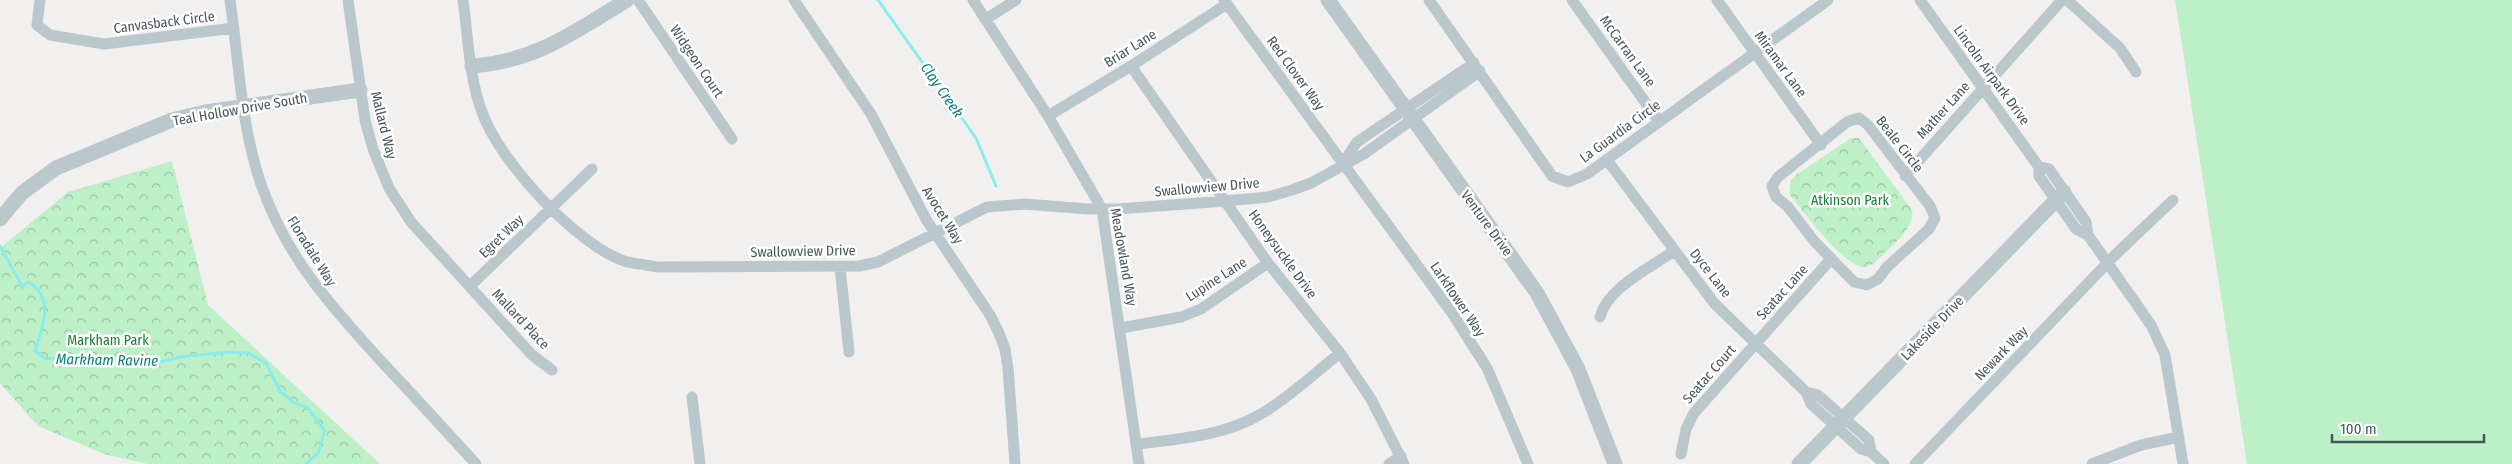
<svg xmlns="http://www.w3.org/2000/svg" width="2512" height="464" viewBox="0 0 2512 464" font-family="'Fira Sans Condensed',sans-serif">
	<defs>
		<pattern id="park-crowns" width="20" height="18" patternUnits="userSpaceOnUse" patternTransform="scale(1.25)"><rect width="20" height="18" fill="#bdf0c6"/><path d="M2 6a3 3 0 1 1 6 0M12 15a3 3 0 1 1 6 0" fill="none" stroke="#9bc5a4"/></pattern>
	</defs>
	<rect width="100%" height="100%" fill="#f2efef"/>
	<!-- grass -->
	<path fill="#bdf0c6" d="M2175,0H2512V464H2247Z"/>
	<!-- park -->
	<path fill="url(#park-crowns)" d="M1851,138H1859L1912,210C1916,230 1886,250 1873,264C1869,265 1866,268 1862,267C1840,262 1805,213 1790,195V181L1796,175Z
		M172,161L208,305L380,464H148L104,454L38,426L0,383V248L68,192Z"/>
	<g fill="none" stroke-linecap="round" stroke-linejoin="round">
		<!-- stream -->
		<path stroke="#89eded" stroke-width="3" d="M878,0L976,138L996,186
			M0,246L22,286L29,282C55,301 43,324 35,351L47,359L69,357L159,362L186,356L232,352L248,353L266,363L280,391L293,402L308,408L325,431L318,453L306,464"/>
		<!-- minor -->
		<path stroke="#bac7cc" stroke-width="11" d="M40,0L37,25L50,35L104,44L234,28
			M230,0C239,62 241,128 262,187C287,258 331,306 381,361C413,395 445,430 476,464
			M348,0L365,120L373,149L389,188L411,222L532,355L552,370
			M463,0C468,37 469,77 482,112C499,161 578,247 627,262C637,264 648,265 657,267L859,266L878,262L987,207L1025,204L1088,209H1117L1226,201L1268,197L1292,190L1311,183L1364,154L1480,71
			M638,0L732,139
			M794,0L871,114L927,221L990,315L999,333L1005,349L1008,368L1015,464
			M973,0L1048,116L1102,209L1139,464
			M1224,0L1452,313L1487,368L1528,464
			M1429,0L1552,176L1568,182L1587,174L1828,0
			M1572,0L1658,120
			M1717,0L1821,145
			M1920,0L2039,167V176L2076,229L2088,235
			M2067,0L2120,48L2136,72
			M986,19L1016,0
			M1131,66L1268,263L1340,353L1371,399L1404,464
			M1048,116L1131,66L1227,4
			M1859,118L1868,125L1930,206L1935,218L1929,229L1887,267L1878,279L1867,285L1854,282L1815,242L1788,207L1776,197L1772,186L1778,177L1847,122Z
			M1607,160L1714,303L1806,392L1811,404L1861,449L1871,452L1884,464
			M1343,163L1357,142L1474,63
			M2039,167L2049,169L2086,222L2088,235L2151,325L2165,355L2183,464
			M1905,176L2062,0
			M840,267L849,352
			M470,286L592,169
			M1600,317C1607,288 1650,268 1674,251
			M1121,328L1181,317L1201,309L1268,263
			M1806,392L1818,395L1869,440L1871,452
			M692,397L700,464
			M1138,444C1179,439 1224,436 1261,414C1286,400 1316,372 1340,353
			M1681,454L1686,429L1694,413L1831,259
			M1389,464L1401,456
			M1915,464L2116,254L2173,200
			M2092,464L2141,445L2179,437"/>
		<!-- tertiary -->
		<path stroke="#bac7cc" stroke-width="15" d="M1328,0L1537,293L1578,369L1615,464
			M472,66C536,61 573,33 627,0
			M0,219L22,193L56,168L172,120L205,112L360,90
			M1799,464L2064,192"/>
	</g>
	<g text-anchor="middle" stroke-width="5" stroke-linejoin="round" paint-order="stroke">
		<!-- street labels -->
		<g font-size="14" fill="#47575d" stroke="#fff">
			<text transform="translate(164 22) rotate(-7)" y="5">Canvasback Circle</text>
			<text transform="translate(1130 48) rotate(-32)" y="5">Briar Lane</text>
			<text transform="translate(1628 51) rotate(54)" y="5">McCarran Lane</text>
			<text transform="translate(697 61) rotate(56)" y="5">Widgeon Court</text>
			<text transform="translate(1781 64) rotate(54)" y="5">Miramar Lane</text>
			<text transform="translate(1296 73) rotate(54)" y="5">Red Clover Way</text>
			<text transform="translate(1992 75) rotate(54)" y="5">Lincoln Airpark Drive</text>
			<text transform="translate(240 109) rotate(-10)" y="5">Teal Hollow Drive South</text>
			<text transform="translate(1943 110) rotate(-48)" y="5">Mather Lane</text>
			<text transform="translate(384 125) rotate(76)" y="5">Mallard Way</text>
			<text transform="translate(1620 131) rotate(-36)" y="5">La Guardia Circle</text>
			<text transform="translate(1900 144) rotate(52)" y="5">Beale Circle</text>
			<text transform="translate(1207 187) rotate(-5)" y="5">Swallowview Drive</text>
			<text transform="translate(943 215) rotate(58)" y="5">Avocet Way</text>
			<text transform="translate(1487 223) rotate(54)" y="5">Venture Drive</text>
			<text transform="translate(501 236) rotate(-44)" y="5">Egret Way</text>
			<text transform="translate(312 251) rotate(58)" y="5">Floradale Way</text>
			<text transform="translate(803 251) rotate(-1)" y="5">Swallowview Drive</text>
			<text transform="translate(1283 254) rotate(54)" y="5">Honeysuckle Drive</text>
			<text transform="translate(1124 257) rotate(80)" y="5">Meadowland Way</text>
			<text transform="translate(1711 273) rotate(52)" y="5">Dyce Lane</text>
			<text transform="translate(1216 279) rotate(-33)" y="5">Lupine Lane</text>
			<text transform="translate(1782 292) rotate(-48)" y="5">Seatac Lane</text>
			<text transform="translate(1458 299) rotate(56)" y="5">Larkflower Way</text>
			<text transform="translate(521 319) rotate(47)" y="5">Mallard Place</text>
			<text transform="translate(1932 328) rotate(-46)" y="5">Lakeside Drive</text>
			<text transform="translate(2001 353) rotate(-46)" y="5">Newark Way</text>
			<text transform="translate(1709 374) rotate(-49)" y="5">Seatac Court</text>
		</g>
		<!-- park labels -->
		<g font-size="14" fill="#158034" stroke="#fff">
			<text x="1850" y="205">Atkinson Park</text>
			<text x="108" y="345">Markham Park</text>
		</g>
		<!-- water labels -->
		<g font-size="15" font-style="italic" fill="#0c7e7e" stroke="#fff">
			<text transform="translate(942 90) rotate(55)" y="5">Clay Creek</text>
			<text transform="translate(107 360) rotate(1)" y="5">Markham Ravine</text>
		</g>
	</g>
	<!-- scale -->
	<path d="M2332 434v8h152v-8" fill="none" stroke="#47575d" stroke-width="2.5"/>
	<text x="2340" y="434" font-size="15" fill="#47575d" stroke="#ffffff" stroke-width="4" paint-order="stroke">100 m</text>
</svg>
